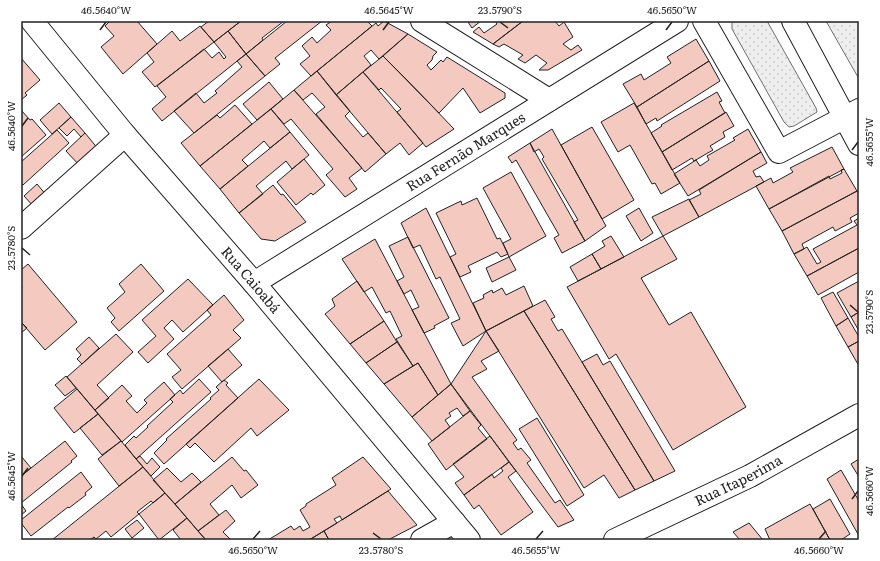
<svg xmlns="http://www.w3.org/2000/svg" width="880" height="561" viewBox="0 0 880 561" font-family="Literata,serif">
	<defs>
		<pattern id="park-dots" width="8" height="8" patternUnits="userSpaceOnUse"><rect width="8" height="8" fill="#eee"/><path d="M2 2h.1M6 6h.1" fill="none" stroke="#ccc" stroke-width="1.8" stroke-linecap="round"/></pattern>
	</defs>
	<rect width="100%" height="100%" fill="#fff"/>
	<!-- park -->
	<path fill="url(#park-dots)" stroke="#6f6f6f" d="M732,21H767L816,108L817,112L794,126L789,127L784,122L732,29Z
		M826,21H859V79Z"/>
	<!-- building -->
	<path fill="#f3c9c0" stroke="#222" d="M110,21H137L157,44L123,74L101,47L114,36L105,26Z
		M209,21H241L214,42L201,27Z
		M241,21H284L262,38L263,40L246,54L228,31Z
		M287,21H322L275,58L280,64L265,76L246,54Z
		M332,21H367L372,26L311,76L300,64L310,56L302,46L312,37L317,43L331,30L326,25Z
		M384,21L408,34L379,59L371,50L364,56L371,65L336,95L317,71L376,23L378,26Z
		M470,21H481L472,28L468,22Z
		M495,21H523L493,44L473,32L479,27L484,33L497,24Z
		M523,21H555L559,26L564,22L573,37L563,44L571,50L578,45L582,50L548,70H539L547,63L536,55L525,63L518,59L523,55L504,44L499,47L493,44Z
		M200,26L214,42L155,87L142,72L154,62L147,53L172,31L180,41Z
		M228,31L246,54L162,121L152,109L166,97L157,86L204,49L212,58L219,52L224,59L226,57L214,42Z
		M408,34L437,52L433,56L432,60L427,65L431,70L441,60L443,62L447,57L505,93V98L480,113L463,88L439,113L383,56Z
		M696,39L709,61L637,107L623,84L641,74L644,80L671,63L667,57Z
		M246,54L265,76L194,133L174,111L196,93L204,103L217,93L215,91L242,67L237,61Z
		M383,56L407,80L454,129L426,147L397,112L401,109L381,88L379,90L363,72Z
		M21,58L40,80L25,93L27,95L21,100Z
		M709,61L720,81L657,121L656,118L646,124L637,107Z
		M317,71L350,111L345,116L363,137L368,133L386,154L365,172L316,114L325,107L312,93L303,100L294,90Z
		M363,72L423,143L409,155L400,143L386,154L336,95Z
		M269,82L283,99L257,120L243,104Z
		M294,90L362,168L349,178L357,189L345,197L326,175L333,169L291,119L284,124L271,109Z
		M717,92L722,101L719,102L725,113L662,152L651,133L662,126L661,125Z
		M59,103L71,117L52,134L40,120Z
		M634,103L680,183L661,194L655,183L652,184L630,145L618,152L601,122Z
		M235,105L252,124L200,166L181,143L217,115L220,118Z
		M271,109L290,132L270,148L264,141L242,160L248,166L220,189L200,166Z
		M21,110L30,120L32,119L46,135L21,157Z
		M726,112L734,126L723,132L725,137L710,146L713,150L694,161L692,158L672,170L662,152Z
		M71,117L85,133L81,137L74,129L67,136L59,128Z
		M592,127L634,200L602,219L561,145Z
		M552,129L606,226L585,241L574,222L578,220L542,159L544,157L539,149L534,152L530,143Z
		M748,129L761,152L688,196L674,174L696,160L700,166L709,160L707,156L735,140L733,138Z
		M57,130L69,143L23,185L21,184V162Z
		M290,132L309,155L292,169L286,161L256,186L263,194L239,213L220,189Z
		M85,133L99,150L80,166L66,151Z
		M530,143L585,241L562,253L554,238L559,235L516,160L512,163L508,157Z
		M832,147L844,169L769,209L756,186L771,178L773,183L793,172L790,168Z
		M761,152L767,163L753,171L756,177L760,176L764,182L699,217L689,200L701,194L699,190Z
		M304,159L325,185L313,195L311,193L296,205L277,182Z
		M844,169L857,191L782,231L769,209L829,176L830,179L842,173L841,170Z
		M511,172L546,236L509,257L503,243L511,239L483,188Z
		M37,184L47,196L34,207L24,196Z
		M273,185L281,195L283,194L306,222L275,241L261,239L239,213Z
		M857,191L859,194V213L850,218L852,222L835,231L833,227L802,244L804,249L794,254L782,231Z
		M477,198L497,239L500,238L508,254L501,257L497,252L468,266L471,272L460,277L450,257L456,254L436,213L461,201L462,205Z
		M689,199L699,217L663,236L652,217Z
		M426,208L486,331L463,346L451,323L460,319L440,277L436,279L420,245L413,248L401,223Z
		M639,208L653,233L641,241L626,216Z
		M859,218V248L807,276L794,254L807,247L817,264L821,262L813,249L857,225L854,221Z
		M611,236L624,257L601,269L592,254L605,246L602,241Z
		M663,236L677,259L641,278L669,325L691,312L746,407L673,450L616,354L609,359L567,287Z
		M408,237L449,318L434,326L435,328L424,333L412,310L419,307L411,290L404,294L397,281L404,277L389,246Z
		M375,239L451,384L438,395L418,363L413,366L396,339L402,336L390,311L386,313L372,287L364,292L342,259Z
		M859,248V272L818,295L807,276Z
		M592,254L601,269L578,281L570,267Z
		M509,257L516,270L492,282L486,268Z
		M28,264L77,322L45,350L21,322V289L22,288L21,286V270Z
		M141,264L164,291L119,331L111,322L115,318L107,308L125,292L119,284Z
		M188,279L213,305L183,332L172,320L164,328L174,339L148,363L138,352L156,336L142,320Z
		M357,281L384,321L350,344L325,314L335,306L332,299Z
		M859,281V312L851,317L837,293Z
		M524,286L533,306L486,331L473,303L484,298L483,295L492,290L493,293L502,288L506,295Z
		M833,292L848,318L836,326L821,298Z
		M224,295L244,320L233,330L241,338L182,389L172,377L181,370L167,354L211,315L207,310Z
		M545,300L555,317L551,319L558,331L562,329L654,481L635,490L524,311Z
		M524,311L635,490L619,498L604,475L584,488L486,331Z
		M859,312V331L851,317Z
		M848,318L859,337V341L848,347L836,326Z
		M384,321L397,342L366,363L350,344Z
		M21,322L27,328L21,333Z
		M486,331L499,351L481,361L487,369L472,377L517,440L513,443L518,450L521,448L531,460L527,463L555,503L560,500L574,520L558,527L451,384Z
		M116,334L133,352L97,385L109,398L95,410L67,377Z
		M89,337L99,348L82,364L77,359L81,355L76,349Z
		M859,341V366L848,347Z
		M397,342L413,366L384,384L366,363Z
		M228,349L242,365L222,382L208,366Z
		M597,354L603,365L610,361L675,471L654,481L582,362Z
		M418,363L438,395L412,417L384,384Z
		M66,376L76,388L65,396L55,385Z
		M199,379L211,392L136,459L125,445L134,436L136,438L148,427L147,426L173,402L170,399L180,390L183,394Z
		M259,379L289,410L257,436L251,428L214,462L195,443L190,448L186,444Z
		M224,380L228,383L226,385L238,398L164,464L154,453L167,440L166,439L211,399L210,398L219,390L216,387Z
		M164,382L175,395L122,442L95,410L122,385L132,396L126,401L137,413L147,403L144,400Z
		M451,384L470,411L463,416L457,408L449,413L451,416L445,420L450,427L432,441L412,417Z
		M77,389L98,414L74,433L54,408Z
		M470,411L481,425L478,428L487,439L446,470L428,444Z
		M98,414L121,441L102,455L80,428Z
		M537,418L584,495L567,506L519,429Z
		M490,436L509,462L464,495L455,483L464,477L453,464Z
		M65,441L77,456L71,461L72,462L21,503V476Z
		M121,441L143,467L119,486L98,459Z
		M21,456L31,468L21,476Z
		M140,456L147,464L152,458L160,467L151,476L136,459Z
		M232,457L244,471L246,470L258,485L241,498L232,485L210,504L219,515L198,531L175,504Z
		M363,457L391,489L342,520L340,516L334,519L337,523L309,540H268L291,526L294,530L300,526L303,531L310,527L300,510L306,506V504L336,485L332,478Z
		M859,459V477L851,464Z
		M509,462L516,471L508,477L533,512L501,535L479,505L474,509L464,495L492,474L494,478L503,471L501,468Z
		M143,467L165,493L153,503L151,501L137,512L139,514L111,537L106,531L96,539L94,537L90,540H52Z
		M167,468L181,482L192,473L201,482L175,504L153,480Z
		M841,470L859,501V536L827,479Z
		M81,472L92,487L85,493L86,495L69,508L68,507L31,536L21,523V520Z
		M388,491L417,525L388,540H329L324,531Z
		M165,493L187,518L159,540L139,514Z
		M830,499L850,534L841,540H830L813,509Z
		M21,504L26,511L21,515Z
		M810,504L830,540H770L765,529Z
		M226,510L235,521L223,532L231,540H206L198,531Z
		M187,518L198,531L206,540H181L173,530Z
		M137,520L144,528L132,538L125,529Z
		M749,523L763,540H740L733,532Z
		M324,531L329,540H309Z"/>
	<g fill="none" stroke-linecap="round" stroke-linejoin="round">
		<defs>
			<g id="minor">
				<path id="s1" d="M32,21L125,135L254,283L469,540"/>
				<path d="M422,21L549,100"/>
				<path d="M704,21L779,152L859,110"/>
				<path d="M793,21L859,144"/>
				<path d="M21,228L125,135"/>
				<path id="s2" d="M254,283L677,21"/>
				<path d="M422,540L454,522"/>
				<path id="s3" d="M615,540L750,476L859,415"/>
			</g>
		</defs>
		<!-- minor casing -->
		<use href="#minor" stroke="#222" stroke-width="24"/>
		<!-- minor -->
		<use href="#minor" stroke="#fff" stroke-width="22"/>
	</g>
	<!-- ticks -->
	<path fill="none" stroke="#222" stroke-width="1.5" d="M500,22L508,28M100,30L106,22M383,30L389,22M666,30L672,22M22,126L28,118M852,150L858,142M22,248L30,255M850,305L858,312M22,476L28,468M852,499L858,491M373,533L381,539M253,539L260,531M536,539L543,531M819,539L826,531"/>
	<g text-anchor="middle" stroke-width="3" stroke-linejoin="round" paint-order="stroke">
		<!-- street labels -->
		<g font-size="14" fill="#222" stroke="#fff">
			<text dy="5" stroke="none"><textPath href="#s2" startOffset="249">Rua Fernão Marques</textPath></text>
			<text dy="5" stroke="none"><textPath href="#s1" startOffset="339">Rua Caioabá</textPath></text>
			<text dy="5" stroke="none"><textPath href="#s3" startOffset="137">Rua Itaperima</textPath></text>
		</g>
	</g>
	<!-- border -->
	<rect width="880" height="561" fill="none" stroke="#ffffff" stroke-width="44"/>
	<rect x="22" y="22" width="836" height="517" fill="none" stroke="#222" stroke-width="1.5"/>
	<g font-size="10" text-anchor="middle" fill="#222">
		<text x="106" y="14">46.5640°W</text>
		<text x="389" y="14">46.5645°W</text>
		<text x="500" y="14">23.5790°S</text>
		<text x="672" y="14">46.5650°W</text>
		<text transform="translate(11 126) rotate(-90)" y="4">46.5640°W</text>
		<text transform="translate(869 142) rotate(-90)" y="4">46.5655°W</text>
		<text transform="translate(11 248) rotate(-90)" y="4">23.5780°S</text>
		<text transform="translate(869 312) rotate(-90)" y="4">23.5790°S</text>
		<text transform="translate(11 476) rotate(-90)" y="4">46.5645°W</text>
		<text transform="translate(869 491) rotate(-90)" y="4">46.5660°W</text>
		<text x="253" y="554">46.5650°W</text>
		<text x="381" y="554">23.5780°S</text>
		<text x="536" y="554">46.5655°W</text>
		<text x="819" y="554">46.5660°W</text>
	</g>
</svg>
